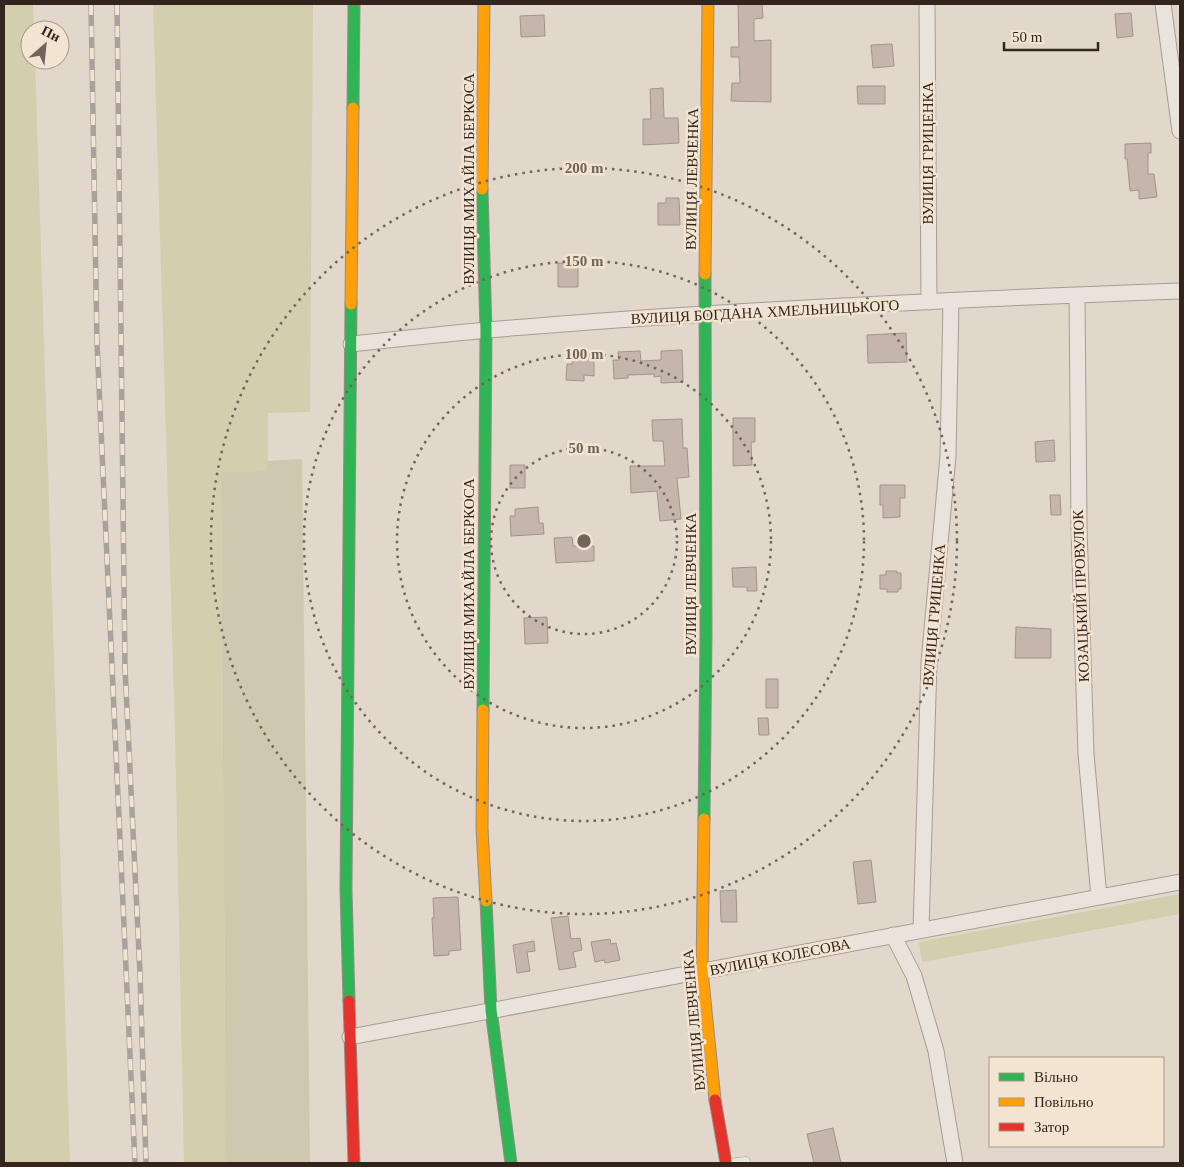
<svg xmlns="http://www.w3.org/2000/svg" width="1184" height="1167" viewBox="0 0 1184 1167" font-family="'Times New Roman',serif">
	<rect width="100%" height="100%" fill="#e1d8cb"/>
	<!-- green -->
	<path fill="#d3ceae" d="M4,4H33L34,30H30V60H35L70,1163H4Z
		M153,4H313L310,412L268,413V471L221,472L226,1163H184L175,732Z
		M1180,894V914L922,962L919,942Z"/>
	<!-- cemetery -->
	<path fill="#cdc8ae" d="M302,459L310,1163H226L221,472L267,471V461Z"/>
	<!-- building -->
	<path fill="#c4b6ac" stroke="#a1948b" d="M738,4H762L763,18L754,19V41L771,40V102L731,101L732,83H740L739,57H731V47H739Z
		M1131,13L1133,36L1117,38L1115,14Z
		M544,15L545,36L521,37L520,16Z
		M892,44L894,66L873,68L871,45Z
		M857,86H885V104H858Z
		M663,88L664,118H678L679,143L643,145V119H651L650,89Z
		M1151,143V153H1148V174H1154L1157,197L1139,199V190L1130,191L1127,159H1125V144Z
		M666,198H679L680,225H658V203H666Z
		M558,263H578V287H558Z
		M906,333L907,362L868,363L867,335Z
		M682,350L683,382L661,383V376L654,377V374L628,375V378L614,379L613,360H619L618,352L640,351L641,361L661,360V351Z
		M573,356H594V376L584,375V381L566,380L567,364H572Z
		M733,418H755V442H751L752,465L733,466Z
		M682,419L683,448H687L689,477L677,478L681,519L660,521L657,491L631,493L630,466H665L663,441H653L652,420Z
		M1054,440L1055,461L1036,462L1035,442Z
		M510,465H525V488H510Z
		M880,485H905V498H900V517L883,518V505H880Z
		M1050,495H1060L1061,515H1051Z
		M538,507L539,523H543L544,534L511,536L510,516H515V509Z
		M572,537L573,546H594V561L556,563L554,538Z
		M756,567L757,591H747V587H733L732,568Z
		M886,571H897V573H901V589H898V592H887V589H880V575H886Z
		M547,617L548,643L525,644L524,618Z
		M1016,627L1051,629V658H1015Z
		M766,679H778V708H766Z
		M758,718H768L769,735H759Z
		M871,860L876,902L858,904L853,862Z
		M736,890L737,922H721L720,891Z
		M458,897L461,950L449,951V955L434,956L432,918H434L433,898Z
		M568,916L571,939L580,938L582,950L573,952L576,967L559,970L551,918Z
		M610,939L611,944L616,943L620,960L605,963L604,960L595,962L591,942Z
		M534,941L535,951L527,952L530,971L517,973L513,945Z
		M833,1128L841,1163H814L807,1134Z"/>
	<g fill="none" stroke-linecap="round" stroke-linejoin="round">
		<defs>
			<path id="lane" d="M728,1163L746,1161"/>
			<path id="street" d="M927,4L929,302
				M1163,4L1180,131
				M1077,295L1079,526L1086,754L1099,897
				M351,344C409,338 467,331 525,327C743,309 962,299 1180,291
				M921,930L929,662L948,456L951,301
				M893,935L914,976L936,1051L955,1163
				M350,1037L1180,882"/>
			<path id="fast" d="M353,108L354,4
				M482,189L486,331L483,710
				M704,819L706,634L705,274
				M486,901L491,1010L511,1163
				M349,1001L346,889L351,304"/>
			<path id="slow" d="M482,189L484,4
				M705,274L708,4
				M351,304L353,108
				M483,710L482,828L486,901
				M704,819L702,971L715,1100"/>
			<path id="jam" d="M349,1001L354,1163
				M715,1100L726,1163"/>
		</defs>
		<!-- lane casing -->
		<use href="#lane" stroke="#a69d95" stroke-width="9"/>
		<!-- street casing -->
		<use href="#street" stroke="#a69d95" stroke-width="17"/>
		<!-- fast casing -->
		<use href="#fast" stroke="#968d84" stroke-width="13"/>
		<!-- slow casing -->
		<use href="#slow" stroke="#968d84" stroke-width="13"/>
		<!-- jam casing -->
		<use href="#jam" stroke="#968d84" stroke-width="13"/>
		<!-- lane -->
		<use href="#lane" stroke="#e9e3dc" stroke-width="8"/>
		<!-- street -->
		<use href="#street" stroke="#e9e3dc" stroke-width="15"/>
		<!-- fast -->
		<use href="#fast" stroke="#30b455" stroke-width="11"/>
		<!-- slow -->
		<use href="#slow" stroke="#ff9f0a" stroke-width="11"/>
		<!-- jam -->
		<use href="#jam" stroke="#e5322d" stroke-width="11"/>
		<defs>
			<path id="rail" d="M91,4L97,343L135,1163
				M117,4L125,668L140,973L146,1163"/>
		</defs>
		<!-- rail casing -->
		<use href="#rail" stroke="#a8a29c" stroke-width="5.5"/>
		<!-- rail -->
		<use href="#rail" stroke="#f2e4d1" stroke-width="4" stroke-dasharray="11" stroke-linecap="butt"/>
	</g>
	<!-- distance rings -->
	<g fill="none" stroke="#70645b" stroke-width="2.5" stroke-dasharray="2.5 5">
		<circle cx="584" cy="541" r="93"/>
		<circle cx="584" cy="541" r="187"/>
		<circle cx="584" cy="541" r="280"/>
		<circle cx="584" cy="541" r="373"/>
	</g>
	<g text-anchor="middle" stroke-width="5" stroke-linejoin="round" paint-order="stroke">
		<!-- street labels -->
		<g font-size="15" fill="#33251e" stroke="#f2e4d1">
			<text transform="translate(928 153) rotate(-90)" y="5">ВУЛИЦЯ ГРИЦЕНКА</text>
			<text transform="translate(469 179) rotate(-90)" y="5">ВУЛИЦЯ МИХАЙЛА БЕРКОСА</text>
			<text transform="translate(692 179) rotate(-89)" y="5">ВУЛИЦЯ ЛЕВЧЕНКА</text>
			<text transform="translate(765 312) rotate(-3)" y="5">ВУЛИЦЯ БОГДАНА ХМЕЛЬНИЦЬКОГО</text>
			<text transform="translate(469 584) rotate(-90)" y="5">ВУЛИЦЯ МИХАЙЛА БЕРКОСА</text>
			<text transform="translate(691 584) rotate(-90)" y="5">ВУЛИЦЯ ЛЕВЧЕНКА</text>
			<text transform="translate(1081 596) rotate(-92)" y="5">КОЗАЦЬКИЙ ПРОВУЛОК</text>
			<text transform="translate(934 615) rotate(-85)" y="5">ВУЛИЦЯ ГРИЦЕНКА</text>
			<text transform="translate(780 957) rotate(-11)" y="5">ВУЛИЦЯ КОЛЕСОВА</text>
			<text transform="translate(694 1020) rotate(-95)" y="5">ВУЛИЦЯ ЛЕВЧЕНКА</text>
		</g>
	</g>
	<circle cx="584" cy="541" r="8" fill="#70645b" stroke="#f2e4d1" stroke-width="2.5"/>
	<g font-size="15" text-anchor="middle" font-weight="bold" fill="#70645b" stroke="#f2e4d1" stroke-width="5" stroke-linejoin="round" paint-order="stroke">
		<text x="584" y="173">200 m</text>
		<text x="584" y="266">150 m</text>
		<text x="584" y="359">100 m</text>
		<text x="584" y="453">50 m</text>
	</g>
	<!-- border -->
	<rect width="1184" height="1167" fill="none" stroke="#33251e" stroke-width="10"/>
	<!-- legend -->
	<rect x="989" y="1057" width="175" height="90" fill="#f2e4d1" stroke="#a69889"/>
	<rect x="999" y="1073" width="25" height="8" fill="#30b455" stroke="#a69889"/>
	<text x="1034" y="1082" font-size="15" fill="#33251e">Вільно</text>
	<rect x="999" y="1098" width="25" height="8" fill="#ff9f0a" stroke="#a69889"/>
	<text x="1034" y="1107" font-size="15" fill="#33251e">Повільно</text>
	<rect x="999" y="1123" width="25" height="8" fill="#e5322d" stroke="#a69889"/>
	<text x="1034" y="1132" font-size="15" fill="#33251e">Затор</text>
	<!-- north arrow -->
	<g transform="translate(45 45) rotate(27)"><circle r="24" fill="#f2e4d1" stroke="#a69889"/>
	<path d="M0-4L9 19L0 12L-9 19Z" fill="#70645b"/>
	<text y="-8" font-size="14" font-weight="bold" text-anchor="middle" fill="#33251e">Пн</text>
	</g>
	<!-- scale -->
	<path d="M1004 42v8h94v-8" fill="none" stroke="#33251e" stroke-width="2.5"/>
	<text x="1012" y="42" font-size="15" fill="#33251e" stroke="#f2e4d1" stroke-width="4" paint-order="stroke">50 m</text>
</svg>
